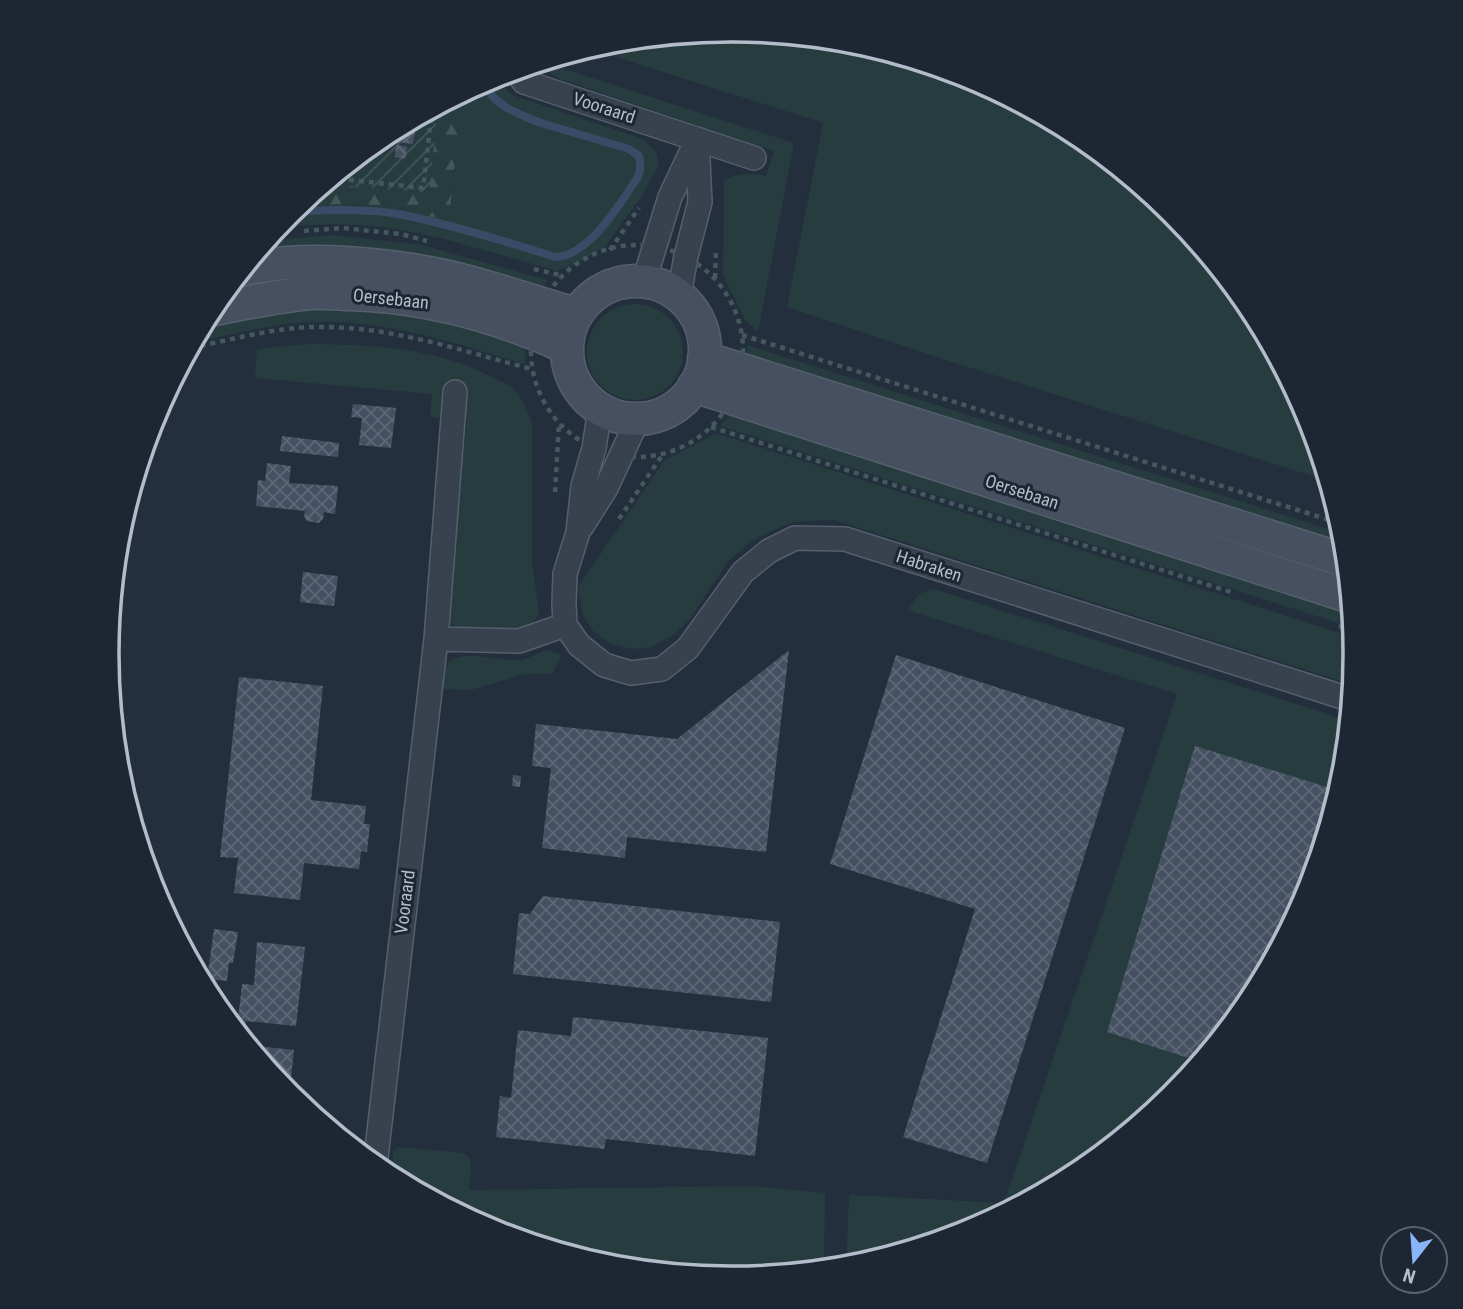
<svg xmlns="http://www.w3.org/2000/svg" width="1463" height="1309" viewBox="0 0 1463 1309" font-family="'Roboto Condensed',sans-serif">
	<defs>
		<pattern id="forest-firs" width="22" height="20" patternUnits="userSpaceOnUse" patternTransform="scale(1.75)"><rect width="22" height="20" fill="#263c3f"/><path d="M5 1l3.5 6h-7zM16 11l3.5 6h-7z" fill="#435659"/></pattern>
		<pattern id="garden-furrows" width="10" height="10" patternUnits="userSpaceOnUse" patternTransform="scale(1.75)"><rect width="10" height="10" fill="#263c3f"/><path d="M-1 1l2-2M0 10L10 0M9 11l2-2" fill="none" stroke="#435659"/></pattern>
		<pattern id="building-cross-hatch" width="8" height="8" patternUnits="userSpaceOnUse" patternTransform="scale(1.75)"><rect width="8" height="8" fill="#455162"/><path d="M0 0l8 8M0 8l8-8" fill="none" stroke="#5d6877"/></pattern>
	</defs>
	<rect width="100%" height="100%" fill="#242f3e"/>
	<!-- grass -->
	<path fill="#263c3f" d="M732,30L854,42L971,77L1079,135L1174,213L1251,308L1309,416L1329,481L952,362L787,307L823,123L588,48L610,42Z
		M545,63L794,143L758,332L745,320L723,275L724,181C739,172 750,173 766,176L774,151L560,79L542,69Z
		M493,77L512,95L643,139L656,151L659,165L640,199L606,245C595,255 571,266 557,271C511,258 464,243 417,233C372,223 323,223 278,227L290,212L298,206L350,204L407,208L415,214L449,220L462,94Z
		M331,235L422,245L548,280L539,297L250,261L266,241Z
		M391,304L524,341L526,363L523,364C455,343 391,321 319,322C276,322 235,334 193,343L205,321L280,305Z
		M587 352a48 48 0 1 1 96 0a48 48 0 1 1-96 0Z
		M310,344C373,345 433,347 490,376C496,379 504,382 510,386C521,395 527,410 532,423V561L539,614C536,617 535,621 532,623C519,633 467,633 453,625C450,624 448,620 445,617L467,421L430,417L432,394L255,378L257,349Z
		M747,345L1344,534L1346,555L747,367Z
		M732,411L1352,607L1354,628L720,426Z
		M716,433L1355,638L1356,655L1353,685L834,520L792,522L753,540L729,560L689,620L672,636L652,647L632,649L610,643L592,630L582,612L578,587L664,461Z
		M934,589L1350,721L1344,777L1309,894L1251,1002L1173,1097L1078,1174L970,1232L853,1267L846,1268L849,1195L1004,1203L1177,694L907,610L919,594Z
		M547,650L562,655L552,674H525L471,690L438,689C439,685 439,678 441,673C457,641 495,664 522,660C530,658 539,652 547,650Z
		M399,1147L464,1153C476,1161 469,1178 469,1190L751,1186L825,1193L824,1270L731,1279L609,1267L492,1232L391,1177L393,1151Z"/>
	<!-- forest -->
	<path fill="url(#forest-firs)" d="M462,94L449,220L415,214L407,208L350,204L298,206L322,186H351L428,193L438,106Z"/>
	<!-- garden -->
	<path fill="url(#garden-furrows)" d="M438,106L429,193L351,186H322L385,135Z"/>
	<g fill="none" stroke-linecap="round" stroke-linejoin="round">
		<!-- stream -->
		<path stroke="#394c67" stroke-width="8" d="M290,212C328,210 367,208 404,215C455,226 505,241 555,257C585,257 613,214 628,192C631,187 635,182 637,178C641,171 641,163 639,156L629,149L541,123L526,117L507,108L494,98L482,83"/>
	</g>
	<!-- building -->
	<path fill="url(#building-cross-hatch)" d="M398,129L415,131L413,144L397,142Z
		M396,145L407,147L405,159L395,157Z
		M353,404L396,408L391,448L359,445L362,418L351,417Z
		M282,436L339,443L338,457L280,451Z
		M267,463L291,466L289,483L338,486L335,514L324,512L323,519L319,523L307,521L304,517L305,511L256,506L258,480L265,481Z
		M303,572L338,576L334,606L300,602Z
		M789,650L766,852L627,837L625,858L542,848L551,768L532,766L536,724L677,739Z
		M896,655L1125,728L987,1163L903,1137L975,909L830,864Z
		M239,677L323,686L311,800L366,806L364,824H370L367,852L361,851L359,869L304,863L300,900L234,893L238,858L220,857Z
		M1195,746L1330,788L1283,942L1251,1002L1201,1062L1107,1032Z
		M513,775L521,776L520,787L512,786Z
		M543,896L780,922L771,1002L513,974L519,913L530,914Z
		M214,929L238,932L233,963H229L227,981L207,979Z
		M257,942L305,947L296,1026L246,1021L244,1040L226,1019L238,1020L242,984L254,985Z
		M573,1017L768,1038L755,1156L606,1139L604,1149L496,1137L500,1096L511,1098L518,1030L571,1036Z
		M247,1045L294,1050L289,1096Z"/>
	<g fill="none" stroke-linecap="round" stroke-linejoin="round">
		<defs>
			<path id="minor" d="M515,70L524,82L754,158
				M644,281L670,197L696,142
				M679,296L686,256L700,202L697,139
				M582,526L606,488L638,419
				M565,625L579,645L604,665L631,673L662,669L688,648L743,572L769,551L795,538L845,539L1352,700
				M565,625L564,603L565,574L578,532L583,486L594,448L600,409
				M436,639L519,641L565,625
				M375,1166L436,639L455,392"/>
			<path id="secondary" d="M244,269C306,255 395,264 457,279C497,289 536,303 576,314
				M567 350a69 69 0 1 1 138 0a69 69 0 1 1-138 0Z
				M211,310C244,303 277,296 311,293C323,292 336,294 349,294C426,296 496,315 566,347
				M704,358L1347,561
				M694,386L1351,597"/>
		</defs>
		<!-- minor casing -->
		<use href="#minor" stroke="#565f6c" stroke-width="26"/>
		<!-- secondary casing -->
		<use href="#secondary" stroke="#565f6c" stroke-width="35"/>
		<!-- path -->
		<path stroke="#44595c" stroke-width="4.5" stroke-dasharray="5 5" stroke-linecap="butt" d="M329,181L351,180L423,188L432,110
			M304,231L343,228L401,234L427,241
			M531 351a106 106 0 1 1 212 0a106 106 0 1 1-212 0Z
			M610,250L639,208
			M534,269L560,275
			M715,278L716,249
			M742,335L1342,524
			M191,348C229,340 273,328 312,327C388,325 459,350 531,369
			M711,427L1234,593
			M555,492L559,424
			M619,519L663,454
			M1339,626L1354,631"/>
		<!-- minor -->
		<use href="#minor" stroke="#38414e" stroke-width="23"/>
		<!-- secondary -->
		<use href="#secondary" stroke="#465061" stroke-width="32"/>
	</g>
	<g text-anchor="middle" stroke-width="6" stroke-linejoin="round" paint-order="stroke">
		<!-- street labels -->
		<g font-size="18" fill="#b4bcc9" stroke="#1d2633">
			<text transform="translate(604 108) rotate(18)" y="6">Vooraard</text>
			<text transform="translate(391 299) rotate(6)" y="6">Oersebaan</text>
			<text transform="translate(1022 492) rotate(18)" y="6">Oersebaan</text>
			<text transform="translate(929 566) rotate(18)" y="6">Habraken</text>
			<text transform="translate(405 902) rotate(-83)" y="6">Vooraard</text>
		</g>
	</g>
	<!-- crop -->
	<path d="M0 0H1463V1309H0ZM119 654a612 612 0 1 1 1224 0a612 612 0 1 1-1224 0Z" fill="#1d2633" fill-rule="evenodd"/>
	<path fill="none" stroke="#b4bcc9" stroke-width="3.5" d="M119 654a612 612 0 1 1 1224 0a612 612 0 1 1-1224 0Z"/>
	<!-- north arrow -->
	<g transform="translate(1414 1260) rotate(197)"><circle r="33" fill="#1d2633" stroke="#59626f" stroke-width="2"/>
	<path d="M0-5L12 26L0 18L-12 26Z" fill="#8ab4f8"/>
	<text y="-10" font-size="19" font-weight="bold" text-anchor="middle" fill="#b4bcc9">N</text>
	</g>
</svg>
